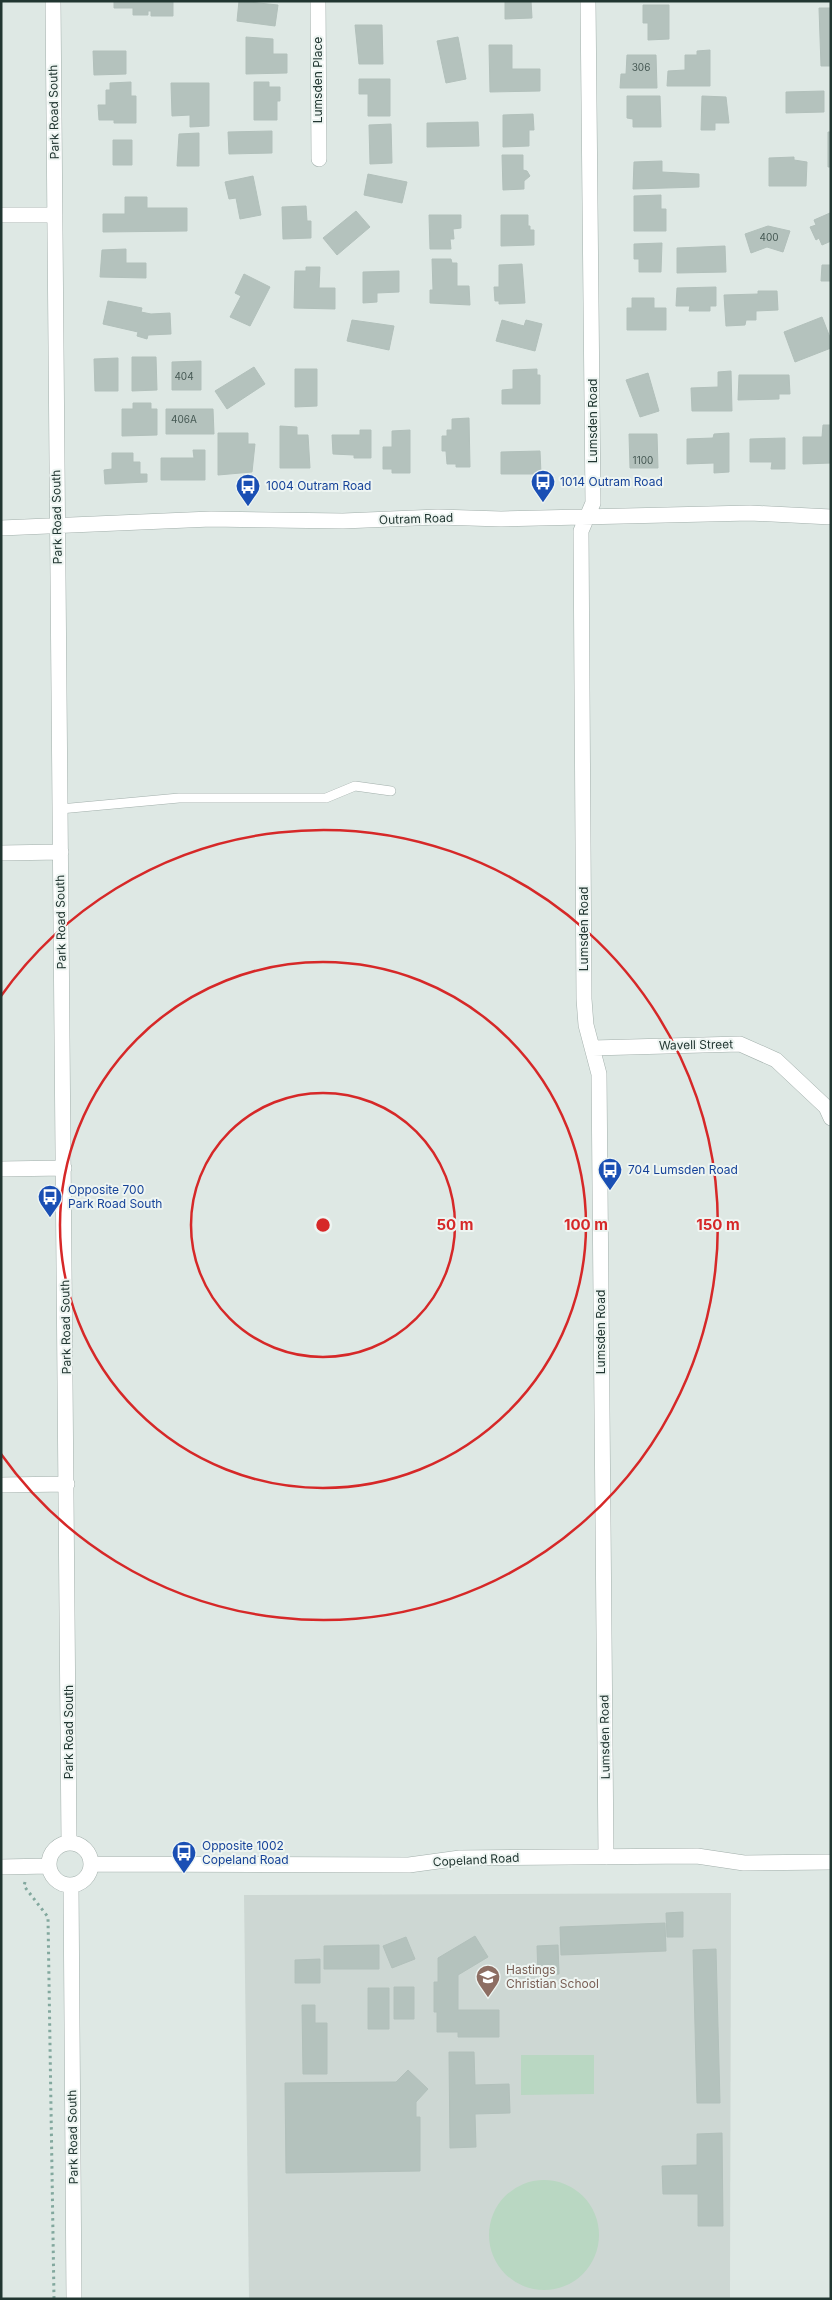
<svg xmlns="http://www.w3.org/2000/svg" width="832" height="2300" viewBox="0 0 832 2300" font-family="Inter,sans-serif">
	<rect width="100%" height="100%" fill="#dee8e4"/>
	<!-- built -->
	<path fill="#cdd7d3" d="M731,1893L730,2299H249L244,1895Z"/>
	<!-- green -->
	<path fill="#b9d7c2" d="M521,2055H594V2094L521,2095Z
		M489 2235a55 55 0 1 1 110 0a55 55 0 1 1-110 0Z"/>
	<!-- building -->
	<path fill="#b4c2bd" stroke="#b2c0bb" d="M114,1H173V16H151V11H148V15H133V8H114Z
		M239,1L278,5L275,26L237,21Z
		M505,1H531L532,18L505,19Z
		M643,5H669V39L648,40V23H643Z
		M819,8H831V66H821Z
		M355,25H382L383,64H359Z
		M246,37L273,39V54H287V73L246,74Z
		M458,37L466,79L446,83L437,41Z
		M489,45H512V69H540V91L490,92Z
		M710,50V86H667L668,71L685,70V55H697V51Z
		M93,51H126V74L94,75Z
		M627,55H656L657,88H620L621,74H626Z
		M359,79H390V116H368V94H359Z
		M131,82V96H136V123H114V120H99L98,105H106V90H110V83Z
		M254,82H269V87H280V101H277V120H254Z
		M171,83H209V126L190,127V115L172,116Z
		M824,91V112L786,113V92Z
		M627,96H660L661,127H633V119L627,118Z
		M702,96L726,97L729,123H715V130H701Z
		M533,114L534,130H529V146L503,147V115Z
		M478,122L479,146L427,147V123Z
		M391,124L392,163L370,164L369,125Z
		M272,131V153L229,154L228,132Z
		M828,132H831V167H828Z
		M199,133V166H177L179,134Z
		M113,140H132V165H113Z
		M502,155H523V170L527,171L530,176L524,181V189L503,190Z
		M794,157V160L807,162L806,186H769V158Z
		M662,161V172L699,174V187L633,189L634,162Z
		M368,174L407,182L402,203L364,195Z
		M253,176L261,215L240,219L236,198L229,199L225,182Z
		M661,195V209H666V231H634V196Z
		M125,197H147V208H187V231L103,232V214H125Z
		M306,206L307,221H311V238L283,239L282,207Z
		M356,211L370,227L337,255L323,238Z
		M830,213L831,241L822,245L819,238L816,240L810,227L816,225L814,220Z
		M429,215H461V228L453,229L454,239H450L451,249H430Z
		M501,215H528V226H530V230H534V245L501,246Z
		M768,226L790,231L783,252L767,247L751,253L745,234Z
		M662,243L661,272H639V259H634V244Z
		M725,246L726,272L677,273V248Z
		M126,249V263H146V278L100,277L102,250Z
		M432,259H451L452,263H457V286H469L470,305L430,303V290H433Z
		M522,264L525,303L499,304V301H495L494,287H499V265Z
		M822,265H831V281H821Z
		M306,267H320L319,288H335V309L294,308L295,271H306Z
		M399,271V292L377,293V302L363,303V272Z
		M244,274L270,287L250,326L230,317L241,296L235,293Z
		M716,287V306H710V311H689L690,306H676L677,288Z
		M758,291H777L778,310L756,311V320H746L745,325L726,326L724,295L758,294Z
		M632,298H654V308H666V330H627V308H632Z
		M108,301L142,308L141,312L151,314L170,313L171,334L148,335L147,339L137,336L138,332L103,324Z
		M822,317L831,340V348L795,362L784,332Z
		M352,320L394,326L389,350L347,341Z
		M502,320L524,326L526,320L542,324L535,351L496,341Z
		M132,357H156L157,390L132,391Z
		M118,358V391H95L94,359Z
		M201,361V390H172V362Z
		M254,367L265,384L227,409L215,391Z
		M295,369H317V406L295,407Z
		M537,369V375H540V404H502V390L513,389V370Z
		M731,371L732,411H692L691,388L718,387V372Z
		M648,373L659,411L640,417L626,380Z
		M739,375H789L790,394H779V399L738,400Z
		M133,403H151V409H157V435L122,436V409H133Z
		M166,409H213L214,434H166Z
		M469,418L470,467H456V464H447L446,451H442V436H447V430H452V419Z
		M823,425H831V463L803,464V437H822Z
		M280,426L297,427V435H308L310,468H280Z
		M360,430H371V458H354V455L333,454L332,435H360Z
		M410,430V473H392V469H383V447H392V431Z
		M218,433H248V444H255L252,472L218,475Z
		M729,433V472L714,473V463L687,464V439L713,438L714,434Z
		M629,434H657L658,468H630Z
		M785,438V469H771L772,462H750V439Z
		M193,450H205V480H161V458H194Z
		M540,451L541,474H501V452Z
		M112,453H133V462H140V474H147V482L105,484L104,470L112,469Z
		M683,1912V1937H667L666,1913Z
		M665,1923L666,1951L561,1955L560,1927Z
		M475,1936L488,1957L458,1975V2010H499V2037H458V2032H437V2012H434V1982H438V1958Z
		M406,1937L415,1959L392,1968L383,1946Z
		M379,1945V1969H324V1946Z
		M558,1945L559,1974L538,1975L537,1946Z
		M716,1949L720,2103H697L693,1950Z
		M320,1959V1983H295V1960Z
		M394,1987H414V2019H394Z
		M368,1988H389V2029H368Z
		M302,2005H315V2023H327V2074H303Z
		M449,2052H474L475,2085L509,2084L510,2113L475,2114L476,2147L450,2148Z
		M408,2070L428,2089L416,2102V2117H420V2171L286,2173L285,2083L396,2082Z
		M722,2133L723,2226H698V2194H663L662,2166L697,2165V2134Z"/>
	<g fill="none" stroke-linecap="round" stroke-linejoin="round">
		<defs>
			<path id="lane" d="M60,809L179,798H326L355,786L391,791"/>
			<path id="street" d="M53,1L69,1842
				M318,1L319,159
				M588,1L593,503L581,531L584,999L586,1025L599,1074L606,1857
				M1,215H55
				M1,528L211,519L343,521L438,517L501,519L750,513L831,517
				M1,853L61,852
				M593,1048L740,1044L776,1060L826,1107L831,1118
				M1,1169L64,1168
				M1,1485L67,1484
				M49 1864a21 21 0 1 1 42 0a21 21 0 1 1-42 0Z
				M91,1864L409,1865L460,1858L697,1856L744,1863L831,1862
				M1,1867L49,1866
				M71,1885L74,2299"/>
		</defs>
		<!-- lane casing -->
		<use href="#lane" stroke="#a2afab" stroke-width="10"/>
		<!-- street casing -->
		<use href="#street" stroke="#a2afab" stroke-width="16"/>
		<!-- path -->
		<path stroke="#82a89e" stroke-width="3" stroke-dasharray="2.5 4" stroke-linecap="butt" d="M25,1882L24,1886L48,1917L54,2299"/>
		<!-- lane -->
		<use href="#lane" stroke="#fff" stroke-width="9"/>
		<!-- street -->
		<use href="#street" stroke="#fff" stroke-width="15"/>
	</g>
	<!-- distance rings -->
	<g fill="none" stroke="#d62828" stroke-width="2.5">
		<circle cx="323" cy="1225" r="132"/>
		<circle cx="323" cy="1225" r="263"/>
		<path d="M1 996A395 395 0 1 1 1 1454"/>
	</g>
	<!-- icons -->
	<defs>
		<symbol id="bus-pin" viewBox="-11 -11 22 30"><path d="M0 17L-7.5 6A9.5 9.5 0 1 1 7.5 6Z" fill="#1a4fb4" stroke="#eef5f2"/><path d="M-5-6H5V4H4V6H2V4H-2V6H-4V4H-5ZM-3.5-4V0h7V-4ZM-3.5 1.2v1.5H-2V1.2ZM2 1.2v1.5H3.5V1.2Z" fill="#fff"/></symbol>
		<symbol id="school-pin" viewBox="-11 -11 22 30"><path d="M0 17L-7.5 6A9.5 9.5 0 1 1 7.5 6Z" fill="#8d6e63" stroke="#eef5f2"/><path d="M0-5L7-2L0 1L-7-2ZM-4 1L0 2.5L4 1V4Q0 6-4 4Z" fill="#fff"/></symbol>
	</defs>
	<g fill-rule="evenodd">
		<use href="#bus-pin" x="529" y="468" width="28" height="38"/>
		<use href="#bus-pin" x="234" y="472" width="28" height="38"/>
		<use href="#bus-pin" x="596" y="1156" width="28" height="38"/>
		<use href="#bus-pin" x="36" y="1183" width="28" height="38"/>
		<use href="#bus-pin" x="170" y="1839" width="28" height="38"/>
		<use href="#school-pin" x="474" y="1963" width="28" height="38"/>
	</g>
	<g text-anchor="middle" stroke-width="4" stroke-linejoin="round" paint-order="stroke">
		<!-- number labels -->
		<g font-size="10" fill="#465954">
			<text x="641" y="71">306</text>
			<text x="769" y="241">400</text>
			<text x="184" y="380">404</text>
			<text x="184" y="423">406A</text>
			<text x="643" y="464">1100</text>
		</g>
		<!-- street labels -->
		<g font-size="12" fill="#213631" stroke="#eef5f2">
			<text transform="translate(318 80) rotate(-90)" y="4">Lumsden Place</text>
			<text transform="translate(54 112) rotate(-91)" y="4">Park Road South</text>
			<text transform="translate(593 421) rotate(-90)" y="4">Lumsden Road</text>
			<text transform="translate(57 517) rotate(-91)" y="4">Park Road South</text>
			<text transform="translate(416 519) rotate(-2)" y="4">Outram Road</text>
			<text transform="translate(61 922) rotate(-91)" y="4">Park Road South</text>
			<text transform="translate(584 929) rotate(-90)" y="4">Lumsden Road</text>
			<text transform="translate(696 1045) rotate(-1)" y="4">Wavell Street</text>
			<text transform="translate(66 1327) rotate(-91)" y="4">Park Road South</text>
			<text transform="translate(601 1332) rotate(-90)" y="4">Lumsden Road</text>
			<text transform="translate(69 1732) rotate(-90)" y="4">Park Road South</text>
			<text transform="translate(605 1737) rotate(-91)" y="4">Lumsden Road</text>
			<text transform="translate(476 1860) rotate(-3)" y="4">Copeland Road</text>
			<text transform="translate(73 2137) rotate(-91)" y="4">Park Road South</text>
		</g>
		<!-- transit labels -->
		<g font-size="12" fill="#164399" stroke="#eef5f2" text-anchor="start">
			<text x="560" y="486">1014 Outram Road</text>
			<text x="266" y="490">1004 Outram Road</text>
			<text x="628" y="1174">704 Lumsden Road</text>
			<text x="68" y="1194">Opposite 700<tspan x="68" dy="14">Park Road South</tspan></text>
			<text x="202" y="1850">Opposite 1002<tspan x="202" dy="14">Copeland Road</tspan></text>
		</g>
		<!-- education labels -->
		<g font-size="12" fill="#785e54" stroke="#eef5f2" text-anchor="start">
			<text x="506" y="1974">Hastings<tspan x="506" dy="14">Christian School</tspan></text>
		</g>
	</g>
	<circle cx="323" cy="1225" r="8" fill="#d62828" stroke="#eef5f2" stroke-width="2.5"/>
	<g font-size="15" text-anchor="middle" font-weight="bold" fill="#d62828" stroke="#eef5f2" stroke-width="4" stroke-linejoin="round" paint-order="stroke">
		<text x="455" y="1230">50 m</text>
		<text x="586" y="1230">100 m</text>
		<text x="718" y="1230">150 m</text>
	</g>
	<!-- border -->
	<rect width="832" height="2300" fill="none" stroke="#213631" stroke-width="5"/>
</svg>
